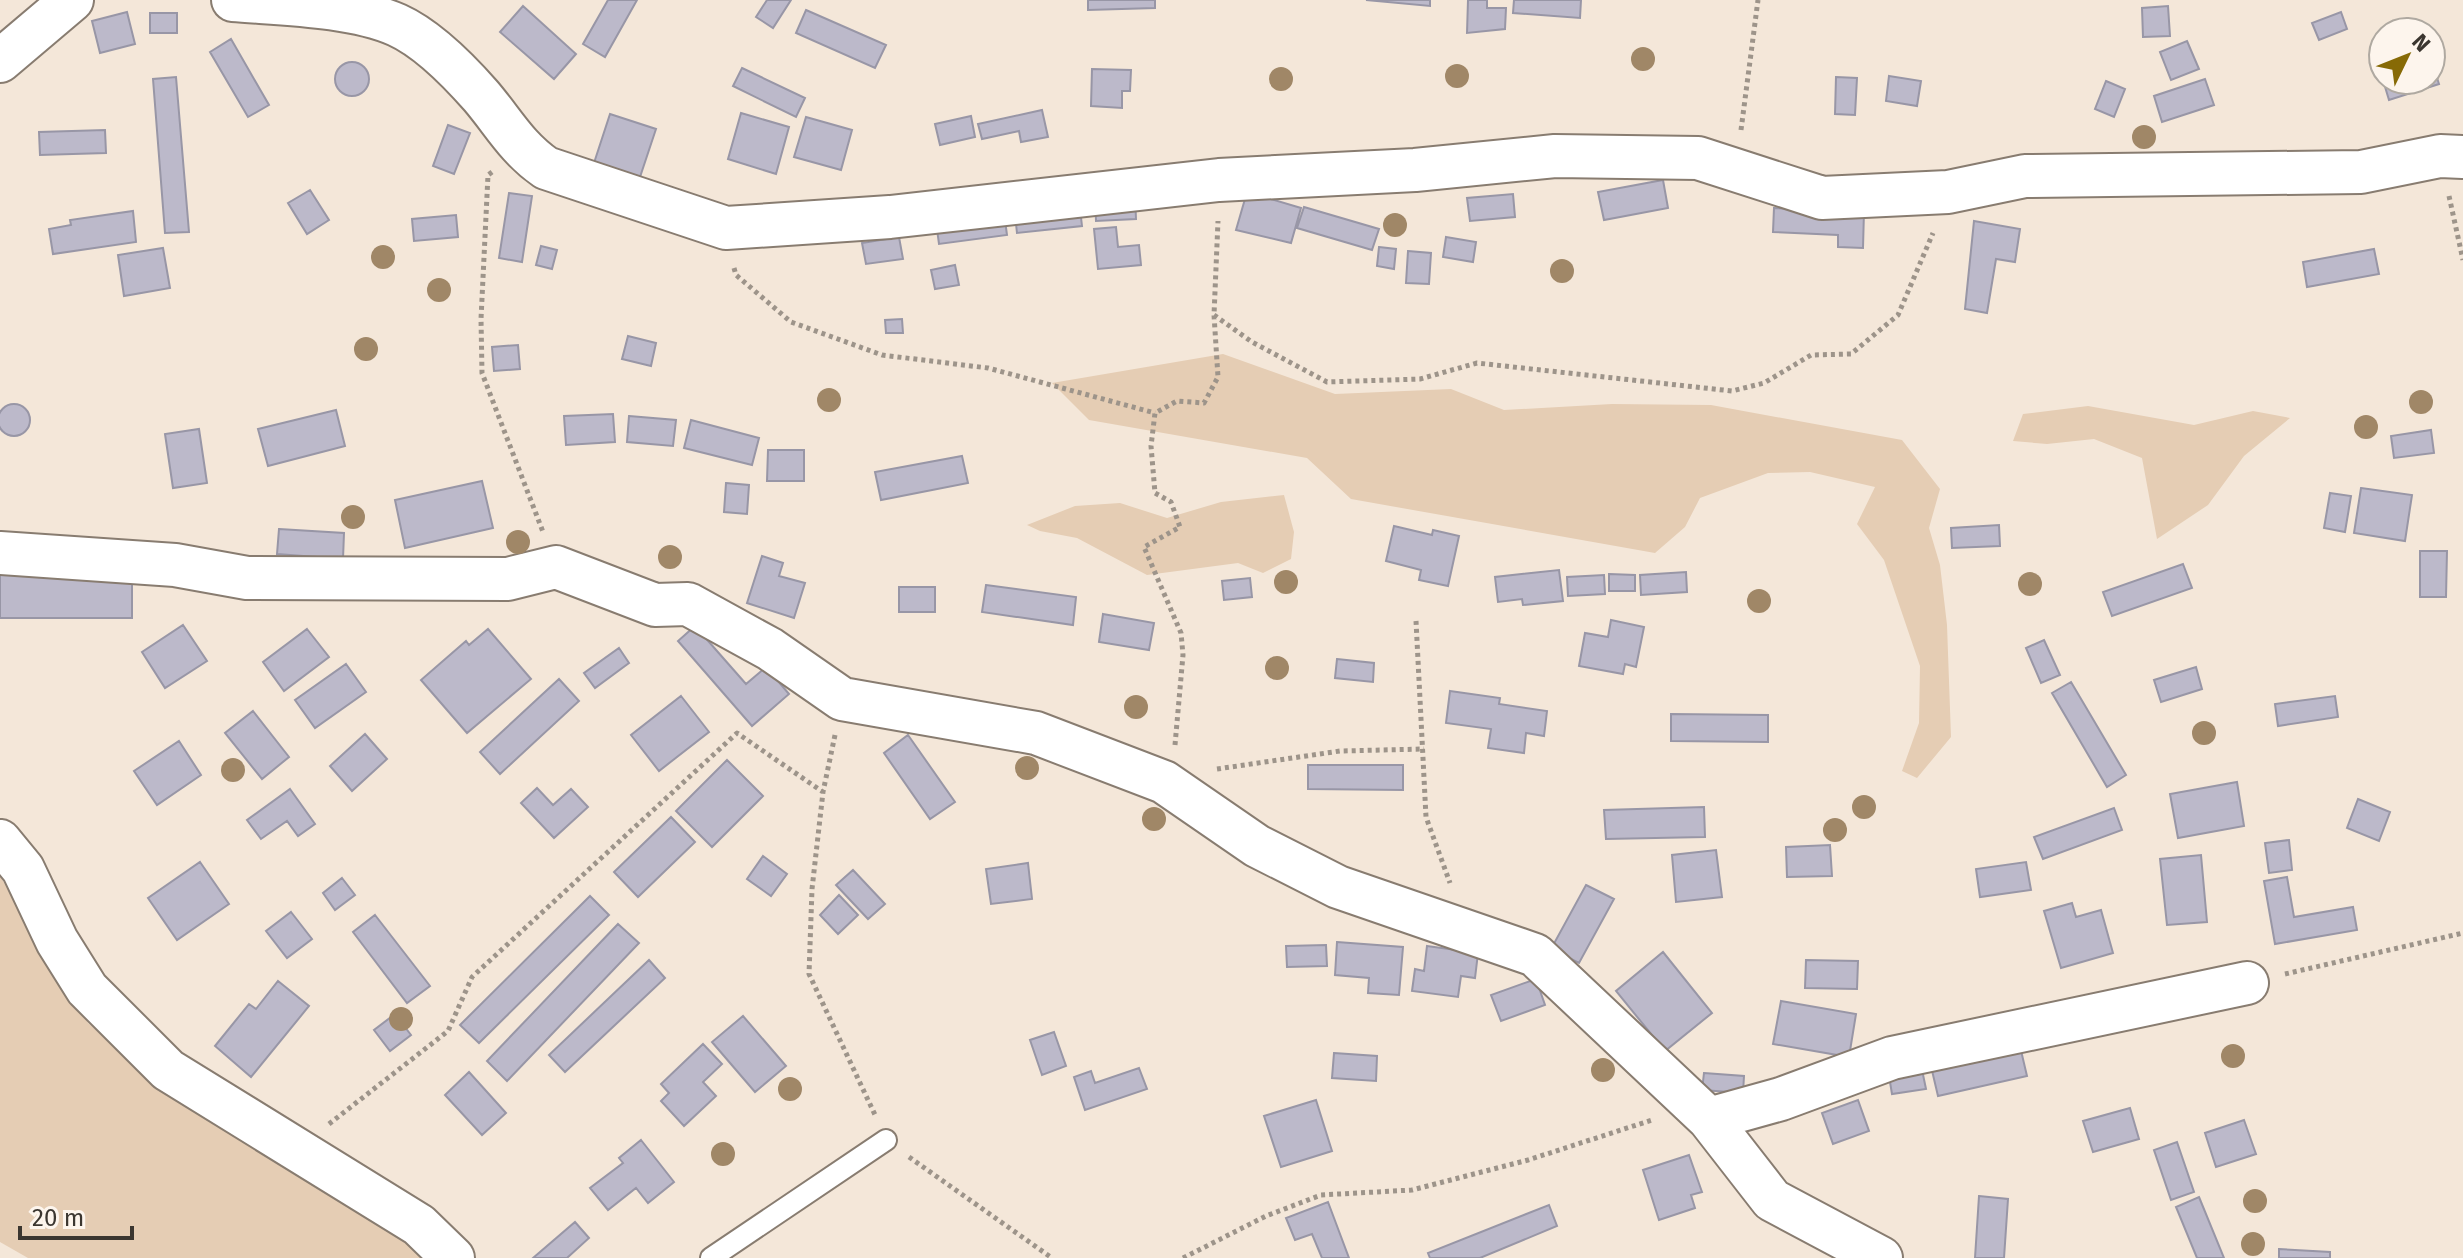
<svg xmlns="http://www.w3.org/2000/svg" width="2463" height="1258" viewBox="0 0 2463 1258" font-family="'Fira Sans',sans-serif">
	<rect width="100%" height="100%" fill="#f4e7d9"/>
	<!-- green -->
	<path fill="#e5cdb4" d="M1223,354L1335,394L1451,389L1504,410L1612,404L1711,405L1902,440L1940,489L1929,528L1940,565L1947,625L1951,737L1917,778L1902,771L1919,723L1920,666L1884,560L1857,524L1875,487L1810,472L1768,473L1700,498L1685,527L1655,553L1351,499L1307,458L1089,420L1052,383Z
		M2088,406L2194,425L2253,411L2290,418L2244,456L2208,505L2157,539L2142,458L2094,439L2047,444L2013,441L2023,414Z
		M1284,495L1294,532L1291,559L1263,573L1238,563L1147,575L1077,538L1040,531L1027,525L1075,506L1120,503L1167,518L1221,502Z
		M0,877L26,912L88,1023L156,1082L232,1121L430,1258H28L0,1242Z"/>
	<!-- building -->
	<path fill="#bcb9ca" stroke="#9896a6" stroke-width="2" d="M608,0H637L605,57L583,44Z
		M767,0H791L773,28L756,17Z
		M1088,0H1155V8L1088,10Z
		M1366,0H1430V6Z
		M1468,0H1487V8H1506L1505,29L1467,33Z
		M1514,0H1581L1580,18L1513,13Z
		M523,6L576,54L554,79L500,32Z
		M2168,6L2170,36L2143,37L2142,8Z
		M806,10L886,45L875,68L796,33Z
		M127,12L135,44L100,53L92,21Z
		M2341,12L2347,29L2319,40L2312,23Z
		M150,13H177V33H150Z
		M231,39L269,105L248,117L210,52Z
		M2187,41L2199,69L2171,80L2160,52Z
		M2431,59L2439,84L2389,100L2383,80H2431Z
		M335 79a17 17 0 1 1 34 0a17 17 0 1 1-34 0Z
		M742,68L805,98L796,117L733,86Z
		M1092,69L1131,70L1130,91H1122V108L1091,106Z
		M1889,76L1921,81L1917,106L1886,101Z
		M176,77L189,232L165,233L153,79Z
		M1836,77L1857,78L1855,115L1835,114Z
		M2205,79L2214,105L2162,122L2154,96Z
		M2106,81L2125,89L2114,117L2095,109Z
		M1042,110L1048,137L1021,142L1019,131L982,139L978,124Z
		M741,113L789,127L776,174L728,159Z
		M610,114L656,129L639,180L593,166Z
		M971,116L975,137L940,145L935,124Z
		M806,117L852,130L841,170L794,157Z
		M448,125L470,133L454,174L433,166Z
		M105,130L106,153L40,155L39,132Z
		M1663,180L1668,208L1604,220L1598,192Z
		M310,190L329,220L307,234L288,203Z
		M1247,192L1301,208L1291,243L1236,230Z
		M509,193L532,196L522,262L499,258Z
		M1135,194L1136,219L1096,221L1095,196Z
		M1513,194L1515,217L1470,221L1467,198Z
		M1079,200L1082,226L1017,233L1014,206Z
		M1304,207L1379,229L1372,250L1297,228Z
		M1774,208L1864,211L1863,248L1838,247V235L1773,232Z
		M133,211L136,242L53,254L49,229L71,225L70,220Z
		M1004,213L1007,235L939,244L936,222Z
		M456,215L458,237L414,241L412,219Z
		M1974,221L2020,229L2015,262L1996,259L1987,313L1965,309Z
		M1116,227L1118,247L1139,245L1141,265L1098,269L1094,229Z
		M899,237L903,259L866,264L862,243Z
		M1446,237L1476,242L1473,262L1443,257Z
		M541,246L557,250L552,269L536,265Z
		M1379,247L1396,249L1394,269L1377,266Z
		M163,248L170,288L124,296L118,255Z
		M2374,249L2379,274L2307,287L2303,262Z
		M1408,251L1431,253L1429,284L1406,283Z
		M955,265L959,285L935,289L931,270Z
		M902,319L903,333H886L885,320Z
		M628,336L656,343L651,366L622,359Z
		M518,345L520,369L494,371L492,347Z
		M-2 420a16 16 0 1 1 32 0a16 16 0 1 1-32 0Z
		M336,410L345,446L268,466L258,429Z
		M613,414L615,442L566,445L564,416Z
		M629,416L676,420L673,446L627,442Z
		M691,420L759,438L752,465L684,448Z
		M199,429L207,483L173,488L165,434Z
		M2431,430L2434,453L2394,458L2391,436Z
		M768,450H804V481H767Z
		M962,456L968,483L881,500L875,472Z
		M482,481L493,528L405,548L395,500Z
		M726,483L749,485L747,514L724,512Z
		M2361,488L2412,495L2405,541L2354,533Z
		M2330,493L2351,496L2345,532L2324,528Z
		M1999,525L2000,546L1952,548L1951,528Z
		M1394,526L1432,535L1433,530L1459,536L1448,586L1419,580L1421,570L1386,561Z
		M279,529L344,533L343,559L277,554Z
		M2420,551H2447L2446,597H2420Z
		M762,556L783,563L779,576L805,583L794,618L747,603Z
		M2183,564L2192,588L2112,616L2103,592Z
		M1559,570L1563,601L1523,605L1522,599L1498,602L1495,577Z
		M0,571H132V618H0Z
		M1686,572L1687,592L1641,595L1640,575Z
		M1609,574L1635,575V591H1609Z
		M1604,575L1605,594L1568,596L1567,577Z
		M1250,578L1252,597L1224,600L1222,581Z
		M986,585L1076,597L1073,625L982,612Z
		M899,587H935V612H899Z
		M1103,614L1154,623L1149,650L1099,642Z
		M1611,620L1644,627L1636,667L1625,664L1623,674L1579,666L1585,633L1608,637Z
		M183,625L207,661L165,688L142,652Z
		M695,626L746,684L766,667L789,694L752,726L678,641Z
		M307,629L329,657L284,691L263,662Z
		M488,629L531,679L467,733L421,680L466,641L469,645Z
		M2044,640L2060,675L2041,683L2026,648Z
		M619,648L629,663L595,688L584,673Z
		M1337,659L1374,663L1373,682L1335,678Z
		M346,664L366,692L315,728L295,700Z
		M2196,667L2202,689L2161,702L2154,680Z
		M559,679L579,701L500,774L480,752Z
		M2071,682L2126,775L2107,787L2052,693Z
		M1450,691L1500,698L1499,704L1547,711L1544,736L1526,733L1524,753L1488,748L1491,729L1446,723Z
		M681,696L709,732L659,771L631,735Z
		M2335,696L2338,717L2278,726L2275,704Z
		M253,711L289,757L262,779L225,733Z
		M1671,714L1768,715V742L1671,741Z
		M365,734L387,759L352,791L330,766Z
		M908,735L955,802L930,819L884,753Z
		M179,741L201,775L157,805L134,771Z
		M727,760L763,796L712,847L676,811Z
		M1308,765H1403V790L1308,789Z
		M2237,782L2244,826L2178,838L2170,794Z
		M537,788L553,805L571,789L588,807L554,838L521,803Z
		M290,789L315,824L298,836L287,821L261,839L247,820Z
		M2358,799L2390,812L2379,841L2347,828Z
		M1704,807L1705,837L1606,839L1604,810Z
		M2114,808L2122,830L2043,859L2034,837Z
		M671,817L695,842L638,897L614,872Z
		M2289,840L2292,870L2269,873L2265,843Z
		M1830,845L1832,876L1787,877L1786,847Z
		M1716,850L1722,897L1676,902L1672,855Z
		M2201,855L2207,922L2167,925L2160,859Z
		M763,856L787,874L771,896L747,879Z
		M200,862L229,904L177,940L148,898Z
		M2026,862L2031,890L1980,897L1976,869Z
		M1028,863L1032,899L991,904L986,869Z
		M853,870L885,904L868,919L836,885Z
		M2287,877L2294,917L2353,907L2357,930L2275,944L2264,881Z
		M342,878L355,895L335,910L323,893Z
		M1586,885L1614,899L1579,963L1551,949Z
		M839,895L858,915L838,934L820,915Z
		M590,896L609,915L479,1043L460,1025Z
		M2072,903L2076,917L2101,910L2113,953L2061,968L2044,911Z
		M291,912L312,939L287,958L266,931Z
		M375,915L430,986L407,1003L353,932Z
		M618,924L639,943L507,1081L487,1061Z
		M1337,942L1403,947L1399,995L1368,993L1369,978L1335,975Z
		M1326,945L1327,966L1287,967L1286,946Z
		M1427,946L1478,953L1475,978L1461,976L1458,997L1412,991L1415,969L1424,971Z
		M1663,952L1712,1013L1665,1051L1616,991Z
		M649,960L665,978L565,1072L549,1055Z
		M1806,960L1858,961L1857,989L1805,988Z
		M1536,979L1545,1005L1501,1021L1491,995Z
		M278,981L309,1006L251,1077L215,1046L249,1004L256,1009Z
		M1781,1001L1856,1014L1849,1057L1773,1044Z
		M395,1014L411,1035L390,1051L374,1030Z
		M743,1016L786,1066L755,1092L712,1042Z
		M1054,1032L1066,1066L1042,1075L1030,1040Z
		M2019,1042L2027,1076L1938,1096L1930,1062Z
		M703,1044L722,1064L703,1082L716,1096L684,1126L661,1101L669,1093L661,1084Z
		M1334,1053L1377,1056L1376,1081L1332,1078Z
		M1921,1065L1926,1089L1892,1094L1888,1070Z
		M1139,1068L1147,1089L1085,1110L1074,1077L1091,1071L1095,1083Z
		M469,1072L506,1113L482,1135L445,1095Z
		M1704,1073L1744,1076L1743,1093L1702,1090Z
		M1316,1100L1332,1151L1281,1167L1264,1116Z
		M1858,1100L1869,1131L1833,1144L1822,1113Z
		M2130,1108L2139,1139L2093,1152L2083,1121Z
		M2244,1120L2256,1154L2216,1167L2205,1133Z
		M641,1140L674,1182L648,1203L636,1188L608,1210L590,1188L623,1163L619,1158Z
		M2177,1142L2194,1192L2171,1200L2154,1150Z
		M1689,1155L1702,1192L1691,1195L1695,1208L1659,1220L1643,1170Z
		M1979,1196L2008,1199L2004,1258H1975Z
		M2199,1197L2224,1258H2197L2176,1207Z
		M1328,1202L1349,1258H1322L1312,1234L1295,1240L1286,1218Z
		M1549,1205L1557,1226L1480,1258H1430L1428,1253Z
		M575,1222L589,1238L567,1258H533Z
		M2279,1249L2330,1252V1258H2279Z"/>
	<g fill="none" stroke-linecap="round" stroke-linejoin="round">
		<defs>
			<path id="service" d="M711,1258L886,1140"/>
			<path id="minor" d="M233,0C282,4 352,5 397,25C428,39 459,71 481,96C504,123 516,147 546,168L726,228L890,217L1219,180L1415,170L1555,156L1698,158L1822,198L1948,192L2025,176L2361,172L2440,156L2463,157
				M0,61L72,0
				M0,553L175,565L247,578L508,579L556,567L655,605L688,604L770,649L842,699L1036,733L1164,782L1257,846L1338,887L1535,955L1709,1119L1772,1200L1881,1258
				M0,841L23,869L57,941L87,989L168,1070L419,1225L453,1258
				M1709,1119L1781,1099L1892,1058L2247,983"/>
		</defs>
		<!-- service casing -->
		<use href="#service" stroke="#887c70" stroke-width="24"/>
		<!-- minor casing -->
		<use href="#minor" stroke="#887c70" stroke-width="46"/>
		<!-- path -->
		<path stroke="#9d948a" stroke-width="5" stroke-dasharray="4 4" stroke-linecap="butt" d="M1741,130L1758,0
			M492,172L488,175L481,319L482,373L543,532
			M2449,196L2463,260
			M734,268L736,275L791,322L882,355L988,368L1155,413
			M1214,315L1252,342L1327,382L1420,379L1477,363L1732,391L1764,383L1811,355L1851,354L1898,315L1933,233
			M1416,621L1426,817L1450,883
			M835,735L823,792L812,889L809,974L876,1117
			M1175,745L1183,655L1181,633L1144,547L1180,527L1171,502L1155,493L1151,446L1155,413L1177,401L1204,403L1218,377L1214,315L1218,221
			M1217,769L1340,751L1424,749
			M2285,974L2463,933
			M329,1124L448,1031L472,977L737,733L823,792
			M909,1157L1052,1258
			M1183,1258L1266,1216L1321,1195L1412,1190L1528,1160L1652,1120"/>
		<!-- service -->
		<use href="#service" stroke="#fff" stroke-width="20"/>
		<!-- minor -->
		<use href="#minor" stroke="#fff" stroke-width="42"/>
	</g>
	<!-- trees -->
	<g fill="#a08767">
		<circle cx="1643" cy="59" r="12"/>
		<circle cx="1457" cy="76" r="12"/>
		<circle cx="1281" cy="79" r="12"/>
		<circle cx="2144" cy="137" r="12"/>
		<circle cx="1395" cy="225" r="12"/>
		<circle cx="383" cy="257" r="12"/>
		<circle cx="1562" cy="271" r="12"/>
		<circle cx="439" cy="290" r="12"/>
		<circle cx="366" cy="349" r="12"/>
		<circle cx="829" cy="400" r="12"/>
		<circle cx="2421" cy="402" r="12"/>
		<circle cx="2366" cy="427" r="12"/>
		<circle cx="353" cy="517" r="12"/>
		<circle cx="518" cy="542" r="12"/>
		<circle cx="670" cy="557" r="12"/>
		<circle cx="1286" cy="582" r="12"/>
		<circle cx="2030" cy="584" r="12"/>
		<circle cx="1759" cy="601" r="12"/>
		<circle cx="1277" cy="668" r="12"/>
		<circle cx="1136" cy="707" r="12"/>
		<circle cx="2204" cy="733" r="12"/>
		<circle cx="1027" cy="768" r="12"/>
		<circle cx="233" cy="770" r="12"/>
		<circle cx="1864" cy="807" r="12"/>
		<circle cx="1154" cy="819" r="12"/>
		<circle cx="1835" cy="830" r="12"/>
		<circle cx="401" cy="1019" r="12"/>
		<circle cx="2233" cy="1056" r="12"/>
		<circle cx="1603" cy="1070" r="12"/>
		<circle cx="790" cy="1089" r="12"/>
		<circle cx="723" cy="1154" r="12"/>
		<circle cx="2255" cy="1201" r="12"/>
		<circle cx="2253" cy="1244" r="12"/>
	</g>
	<!-- north arrow -->
	<g transform="translate(2407 56) rotate(47)"><circle r="38" fill="#fdf5ed" stroke="#afa9a1" stroke-width="2"/>
	<path d="M0-6L14 30L0 20L-14 30Z" fill="#876a06"/>
	<text y="-12" font-size="22" font-weight="bold" text-anchor="middle" fill="#3b3630">N</text>
	</g>
	<!-- scale -->
	<path d="M20 1226v12h112v-12" fill="none" stroke="#3b3630" stroke-width="4"/>
	<text x="32" y="1226" font-size="24" fill="#3b3630" stroke="#fdf5ed" stroke-width="6" paint-order="stroke">20 m</text>
</svg>
